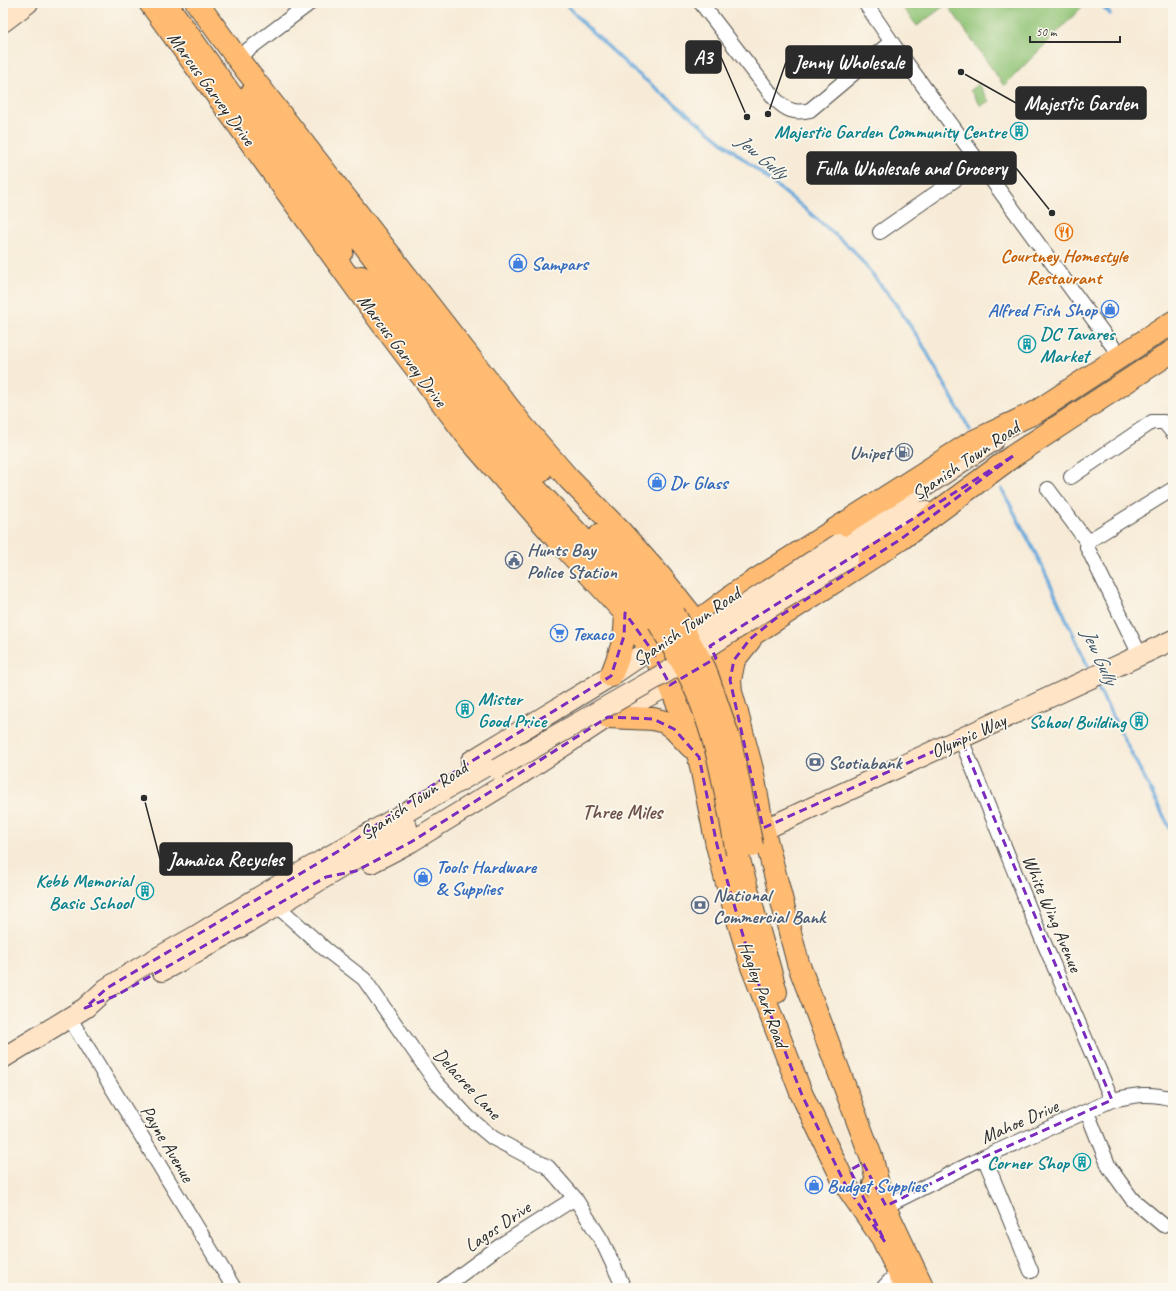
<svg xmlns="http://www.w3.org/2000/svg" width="1176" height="1291" viewBox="0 0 1176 1291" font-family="Caveat,sans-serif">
	<rect width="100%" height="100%" fill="#fbf7ec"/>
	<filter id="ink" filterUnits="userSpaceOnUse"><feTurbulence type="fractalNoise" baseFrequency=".025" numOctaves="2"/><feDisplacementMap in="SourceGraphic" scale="8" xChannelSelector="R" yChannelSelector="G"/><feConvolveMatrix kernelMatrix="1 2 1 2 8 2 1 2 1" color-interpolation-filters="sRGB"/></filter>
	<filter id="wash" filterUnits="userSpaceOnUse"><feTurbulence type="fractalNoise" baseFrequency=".012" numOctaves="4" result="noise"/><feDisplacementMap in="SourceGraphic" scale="16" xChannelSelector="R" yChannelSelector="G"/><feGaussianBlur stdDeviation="0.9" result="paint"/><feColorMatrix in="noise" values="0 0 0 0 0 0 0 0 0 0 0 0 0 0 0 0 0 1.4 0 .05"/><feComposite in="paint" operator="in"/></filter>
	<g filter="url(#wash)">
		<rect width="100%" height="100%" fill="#f7ebd7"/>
		<!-- green -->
		<path fill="#8fc375" stroke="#5d7750" d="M899,3H1086L1004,86L947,4L917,26Z
			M978,84L989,101L981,106L970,90Z"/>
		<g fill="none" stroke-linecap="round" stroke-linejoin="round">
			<!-- stream -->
			<path stroke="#68a8db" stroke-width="3.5" d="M565,3L586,26L632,69L804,208L853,250L895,303L921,342L970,430
				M1100,3L1110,14
				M1002,489L1042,566L1090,671
				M1095,682L1173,834"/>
		</g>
	</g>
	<g filter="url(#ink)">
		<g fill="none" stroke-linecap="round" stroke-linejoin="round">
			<defs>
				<path id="street" d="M701,3L775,99C786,110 794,114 810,110L891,42
					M865,3L895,47L1120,356
					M237,58L310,3
					M880,232L979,163
					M1071,477L1152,422H1164L1173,433
					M1048,489L1088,543
					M1140,655L1087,547L1090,540L1173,489
					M961,739L1034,920L1112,1100
					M276,905L325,949L364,979L435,1081L469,1118L493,1138L548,1167L575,1198L602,1241L624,1288
					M69,1017L234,1288
					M1087,1112L1109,1167L1132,1199L1163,1225
					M984,1157L1031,1271
					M886,1206L984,1157L1112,1100C1135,1095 1150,1092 1173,1099
					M443,1288L501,1245L575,1198
					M883,1288L898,1272"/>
				<path id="secondary" d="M3,22L28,3
					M839,544L993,441
					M848,558L924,511
					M471,761L611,676L651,649
					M763,828L774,825L1173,640
					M371,863L411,842L515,778L608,717L670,685
					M162,971C245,926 327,877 407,827
					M3,1058L85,1008L107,988L139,968L194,937L267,892L493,762"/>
				<path id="primary" d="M166,3L342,251
					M250,95L495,417L540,472
					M361,277L442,379L517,469L629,588L659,623
					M600,535L674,614
					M716,658L737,713L752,769L763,828L798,963L872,1159L881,1197
					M670,685L699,757L717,845L726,880L752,967L802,1095L845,1184L885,1242
					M608,717L653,719L665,722L674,729L691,747
					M737,853L776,992
					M874,1184L923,1288
					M878,1229L906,1288"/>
				<path id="highway" d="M150,3L378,318L471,441L556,538L625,613L651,649L670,685L716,658L901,539L1013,456L1173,351
					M197,3L237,58L523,426L569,479L621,532L661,577L697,622L711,650
					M684,630L697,622L737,592L972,442L1036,412L1173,322
					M611,676C619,655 628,635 625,613
					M737,713L731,692L730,680L734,660L750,640"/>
			</defs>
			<!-- street casing -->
			<use href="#street" stroke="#4a4845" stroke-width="16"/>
			<!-- secondary casing -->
			<use href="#secondary" stroke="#4a4845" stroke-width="22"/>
			<!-- primary casing -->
			<use href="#primary" stroke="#4a4845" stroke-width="24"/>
			<!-- highway casing -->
			<use href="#highway" stroke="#4a4845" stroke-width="24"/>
			<!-- street -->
			<use href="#street" stroke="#fff" stroke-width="14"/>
			<!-- secondary -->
			<use href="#secondary" stroke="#ffe4c6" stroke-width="20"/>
			<!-- primary -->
			<use href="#primary" stroke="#febb71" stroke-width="22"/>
			<!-- highway -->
			<use href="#highway" stroke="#febb71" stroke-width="22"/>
			<defs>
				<path id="secondary-bridge" d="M676,650L839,544
					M497,769L686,661L848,558"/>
				<path id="primary-bridge" d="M674,614L705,669L730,741L752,846
					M659,623C669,642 682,660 691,679C717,733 726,794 737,853"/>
			</defs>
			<!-- secondary-bridge casing -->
			<use href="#secondary-bridge" stroke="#4a4845" stroke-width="22" stroke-linecap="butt"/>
			<!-- primary-bridge casing -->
			<use href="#primary-bridge" stroke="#4a4845" stroke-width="24" stroke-linecap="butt"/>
			<!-- secondary-bridge -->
			<use href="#secondary-bridge" stroke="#ffe4c6" stroke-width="20"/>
			<!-- primary-bridge -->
			<use href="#primary-bridge" stroke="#febb71" stroke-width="22"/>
		</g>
	</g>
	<!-- marked area -->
	<path fill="none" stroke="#7b2cbf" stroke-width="3" stroke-dasharray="8 5" stroke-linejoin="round" d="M1013,456L901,539L775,619L750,639L734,660L730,680L763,828L961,739L1112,1100L984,1157L886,1206L863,1163L850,1170L885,1242L845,1184L802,1095L752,967L717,845L699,757L674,729L653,719L608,717L411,842L356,871L326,877L117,995L85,1008L107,988L342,849L433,785L611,676L624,636L625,613L651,649L670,685L716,658L710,646Z"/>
	<!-- icons -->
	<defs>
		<symbol id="building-ring" viewBox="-11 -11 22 22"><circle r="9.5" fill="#fbf7ec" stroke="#0f9aa8" stroke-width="1.5"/><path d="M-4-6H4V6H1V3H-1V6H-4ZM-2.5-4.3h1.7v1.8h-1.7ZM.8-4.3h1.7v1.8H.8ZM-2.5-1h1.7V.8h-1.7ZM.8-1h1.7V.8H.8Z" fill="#0f9aa8"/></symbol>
		<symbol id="restaurant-ring" viewBox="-11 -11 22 22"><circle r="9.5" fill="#fbf7ec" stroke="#e8710a" stroke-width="1.5"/><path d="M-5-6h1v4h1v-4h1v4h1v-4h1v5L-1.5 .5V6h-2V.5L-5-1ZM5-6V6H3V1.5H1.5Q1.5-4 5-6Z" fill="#e8710a"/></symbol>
		<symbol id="shop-ring" viewBox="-11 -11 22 22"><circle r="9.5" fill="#fbf7ec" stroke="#3f7fe0" stroke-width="1.5"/><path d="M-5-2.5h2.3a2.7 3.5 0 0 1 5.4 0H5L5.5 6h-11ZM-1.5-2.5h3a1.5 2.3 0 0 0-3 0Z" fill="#3f7fe0"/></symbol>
		<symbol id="fuel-ring" viewBox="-11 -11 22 22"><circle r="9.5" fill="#fbf7ec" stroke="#5c6f8a" stroke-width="1.5"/><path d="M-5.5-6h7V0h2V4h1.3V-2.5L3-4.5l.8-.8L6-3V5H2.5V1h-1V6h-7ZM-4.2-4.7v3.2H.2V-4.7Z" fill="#5c6f8a"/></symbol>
		<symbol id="civic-ring" viewBox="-11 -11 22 22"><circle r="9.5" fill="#fbf7ec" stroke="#5c6f8a" stroke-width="1.5"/><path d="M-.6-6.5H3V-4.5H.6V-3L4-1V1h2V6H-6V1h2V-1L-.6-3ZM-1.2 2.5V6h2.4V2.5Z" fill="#5c6f8a"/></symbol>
		<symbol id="supermarket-ring" viewBox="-11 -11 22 22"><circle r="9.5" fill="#fbf7ec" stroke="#3f7fe0" stroke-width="1.5"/><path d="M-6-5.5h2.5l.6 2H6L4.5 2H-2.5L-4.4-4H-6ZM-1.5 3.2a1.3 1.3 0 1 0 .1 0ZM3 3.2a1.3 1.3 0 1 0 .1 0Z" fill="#3f7fe0"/></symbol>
		<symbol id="bank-ring" viewBox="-11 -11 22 22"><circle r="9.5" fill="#fbf7ec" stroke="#5c6f8a" stroke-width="1.5"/><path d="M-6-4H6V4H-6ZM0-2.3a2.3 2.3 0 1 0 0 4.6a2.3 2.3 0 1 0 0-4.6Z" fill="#5c6f8a"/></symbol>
	</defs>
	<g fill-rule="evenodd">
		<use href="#building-ring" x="1009" y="121" width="20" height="20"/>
		<use href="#restaurant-ring" x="1054" y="222" width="20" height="20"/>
		<use href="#shop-ring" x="508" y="253" width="20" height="20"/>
		<use href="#shop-ring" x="1100" y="299" width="20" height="20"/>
		<use href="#building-ring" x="1017" y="334" width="20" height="20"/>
		<use href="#fuel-ring" x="894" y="442" width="20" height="20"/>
		<use href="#shop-ring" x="647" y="472" width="20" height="20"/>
		<use href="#civic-ring" x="504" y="550" width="20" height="20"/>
		<use href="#supermarket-ring" x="549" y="623" width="20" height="20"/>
		<use href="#building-ring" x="455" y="699" width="20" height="20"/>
		<use href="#building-ring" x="1129" y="711" width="20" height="20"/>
		<use href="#bank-ring" x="805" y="752" width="20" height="20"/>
		<use href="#shop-ring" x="413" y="867" width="20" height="20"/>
		<use href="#building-ring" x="135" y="881" width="20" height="20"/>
		<use href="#bank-ring" x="690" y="895" width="20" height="20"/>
		<use href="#building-ring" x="1072" y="1152" width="20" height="20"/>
		<use href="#shop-ring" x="804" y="1175" width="20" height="20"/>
	</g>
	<g text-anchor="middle" stroke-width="3.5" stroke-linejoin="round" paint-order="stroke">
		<!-- street labels -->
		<g font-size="19" fill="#2b2b2b" stroke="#fbf7ec">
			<text transform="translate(212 88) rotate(54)" y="7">Marcus Garvey Drive</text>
			<text transform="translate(403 350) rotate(53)" y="7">Marcus Garvey Drive</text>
			<text transform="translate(965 460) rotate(-34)" y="7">Spanish Town Road</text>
			<text transform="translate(686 626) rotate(-34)" y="7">Spanish Town Road</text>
			<text transform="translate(968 735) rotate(-25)" y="7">Olympic Way</text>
			<text transform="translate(413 800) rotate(-34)" y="7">Spanish Town Road</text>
			<text transform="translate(1053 913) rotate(67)" y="7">White Wing Avenue</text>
			<text transform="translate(764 994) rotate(70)" y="7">Hagley Park Road</text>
			<text transform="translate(468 1083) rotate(47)" y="7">Delacree Lane</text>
			<text transform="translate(1019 1121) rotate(-24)" y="7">Mahoe Drive</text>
			<text transform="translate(168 1143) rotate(59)" y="7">Payne Avenue</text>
			<text transform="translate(497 1226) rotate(-34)" y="7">Lagos Drive</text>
		</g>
		<!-- culture labels -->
		<g font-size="19" font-weight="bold" fill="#0d838f" stroke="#fbf7ec" text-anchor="end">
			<text x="1006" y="138">Majestic Garden Community Centre</text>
			<text x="1040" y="340" text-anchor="start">DC Tavares<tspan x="1040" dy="22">Market</tspan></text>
			<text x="478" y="705" text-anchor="start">Mister<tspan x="478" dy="22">Good Price</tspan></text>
			<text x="1126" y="728">School Building</text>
			<text x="132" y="887">Kebb Memorial<tspan x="132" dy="22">Basic School</tspan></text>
			<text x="1069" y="1169">Corner Shop</text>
		</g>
		<!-- food labels -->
		<g font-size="19" font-weight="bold" fill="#c56008" stroke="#fbf7ec">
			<text x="1064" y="262">Courtney Homestyle<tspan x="1064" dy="22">Restaurant</tspan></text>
		</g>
		<!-- shop labels -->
		<g font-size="19" font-weight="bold" fill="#366cbe" stroke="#fbf7ec" text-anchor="start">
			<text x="531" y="270">Sampars</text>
			<text x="1097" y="316" text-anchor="end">Alfred Fish Shop</text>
			<text x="670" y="489">Dr Glass</text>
			<text x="572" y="640">Texaco</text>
			<text x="436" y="873">Tools Hardware<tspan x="436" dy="22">&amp; Supplies</tspan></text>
			<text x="827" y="1192">Budget Supplies</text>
		</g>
		<!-- service labels -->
		<g font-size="19" font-weight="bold" fill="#4e5e75" stroke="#fbf7ec" text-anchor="start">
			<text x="891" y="459" text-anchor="end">Unipet</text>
			<text x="527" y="556">Hunts Bay<tspan x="527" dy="22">Police Station</tspan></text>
			<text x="828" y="769">Scotiabank</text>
			<text x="713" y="901">National<tspan x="713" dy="22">Commercial Bank</tspan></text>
		</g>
		<!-- water labels -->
		<g font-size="20" font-style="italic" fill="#405769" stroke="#fbf7ec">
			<text transform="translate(762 156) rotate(39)" y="7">Jew Gully</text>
			<text transform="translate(1100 656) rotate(65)" y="7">Jew Gully</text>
		</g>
		<!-- neighbourhood labels -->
		<g font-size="20" font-weight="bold" fill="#6d524c" stroke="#fbf7ec">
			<text x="622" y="819">Three Miles</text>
		</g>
	</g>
	<!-- callouts -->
	<path fill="none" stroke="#2b2b2b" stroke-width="1.5" d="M747 117L721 57M768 114L786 62M961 72L1016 103M1052 213L1016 168M144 798L160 859"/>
	<g fill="#2b2b2b" stroke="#fbf7ec" stroke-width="1.5">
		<circle cx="747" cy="117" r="4"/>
		<circle cx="768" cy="114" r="4"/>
		<circle cx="961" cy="72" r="4"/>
		<circle cx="1052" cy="213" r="4"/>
		<circle cx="144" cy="798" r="4"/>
	</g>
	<g fill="#2b2b2b" stroke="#2b2b2b" stroke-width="1.5">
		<rect x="686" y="41" width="35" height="32" rx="4"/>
		<rect x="786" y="46" width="126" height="32" rx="4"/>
		<rect x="1016" y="87" width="130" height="32" rx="4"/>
		<rect x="807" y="152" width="209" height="32" rx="4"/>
		<rect x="160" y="843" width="132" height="32" rx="4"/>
	</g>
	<g font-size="20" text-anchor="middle" font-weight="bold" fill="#fff">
		<text x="703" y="64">A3</text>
		<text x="849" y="69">Jenny Wholesale</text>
		<text x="1081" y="110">Majestic Garden</text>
		<text x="911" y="175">Fulla Wholesale and Grocery</text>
		<text x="226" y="866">Jamaica Recycles</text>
	</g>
	<!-- margin -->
	<rect width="1176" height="1291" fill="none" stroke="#fbf7ec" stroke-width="16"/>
	<!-- scale -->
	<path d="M1030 36v6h90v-6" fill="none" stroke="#2b2b2b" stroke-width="2"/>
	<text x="1036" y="36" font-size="12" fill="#2b2b2b" stroke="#fbf7ec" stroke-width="3" paint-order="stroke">50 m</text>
</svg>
